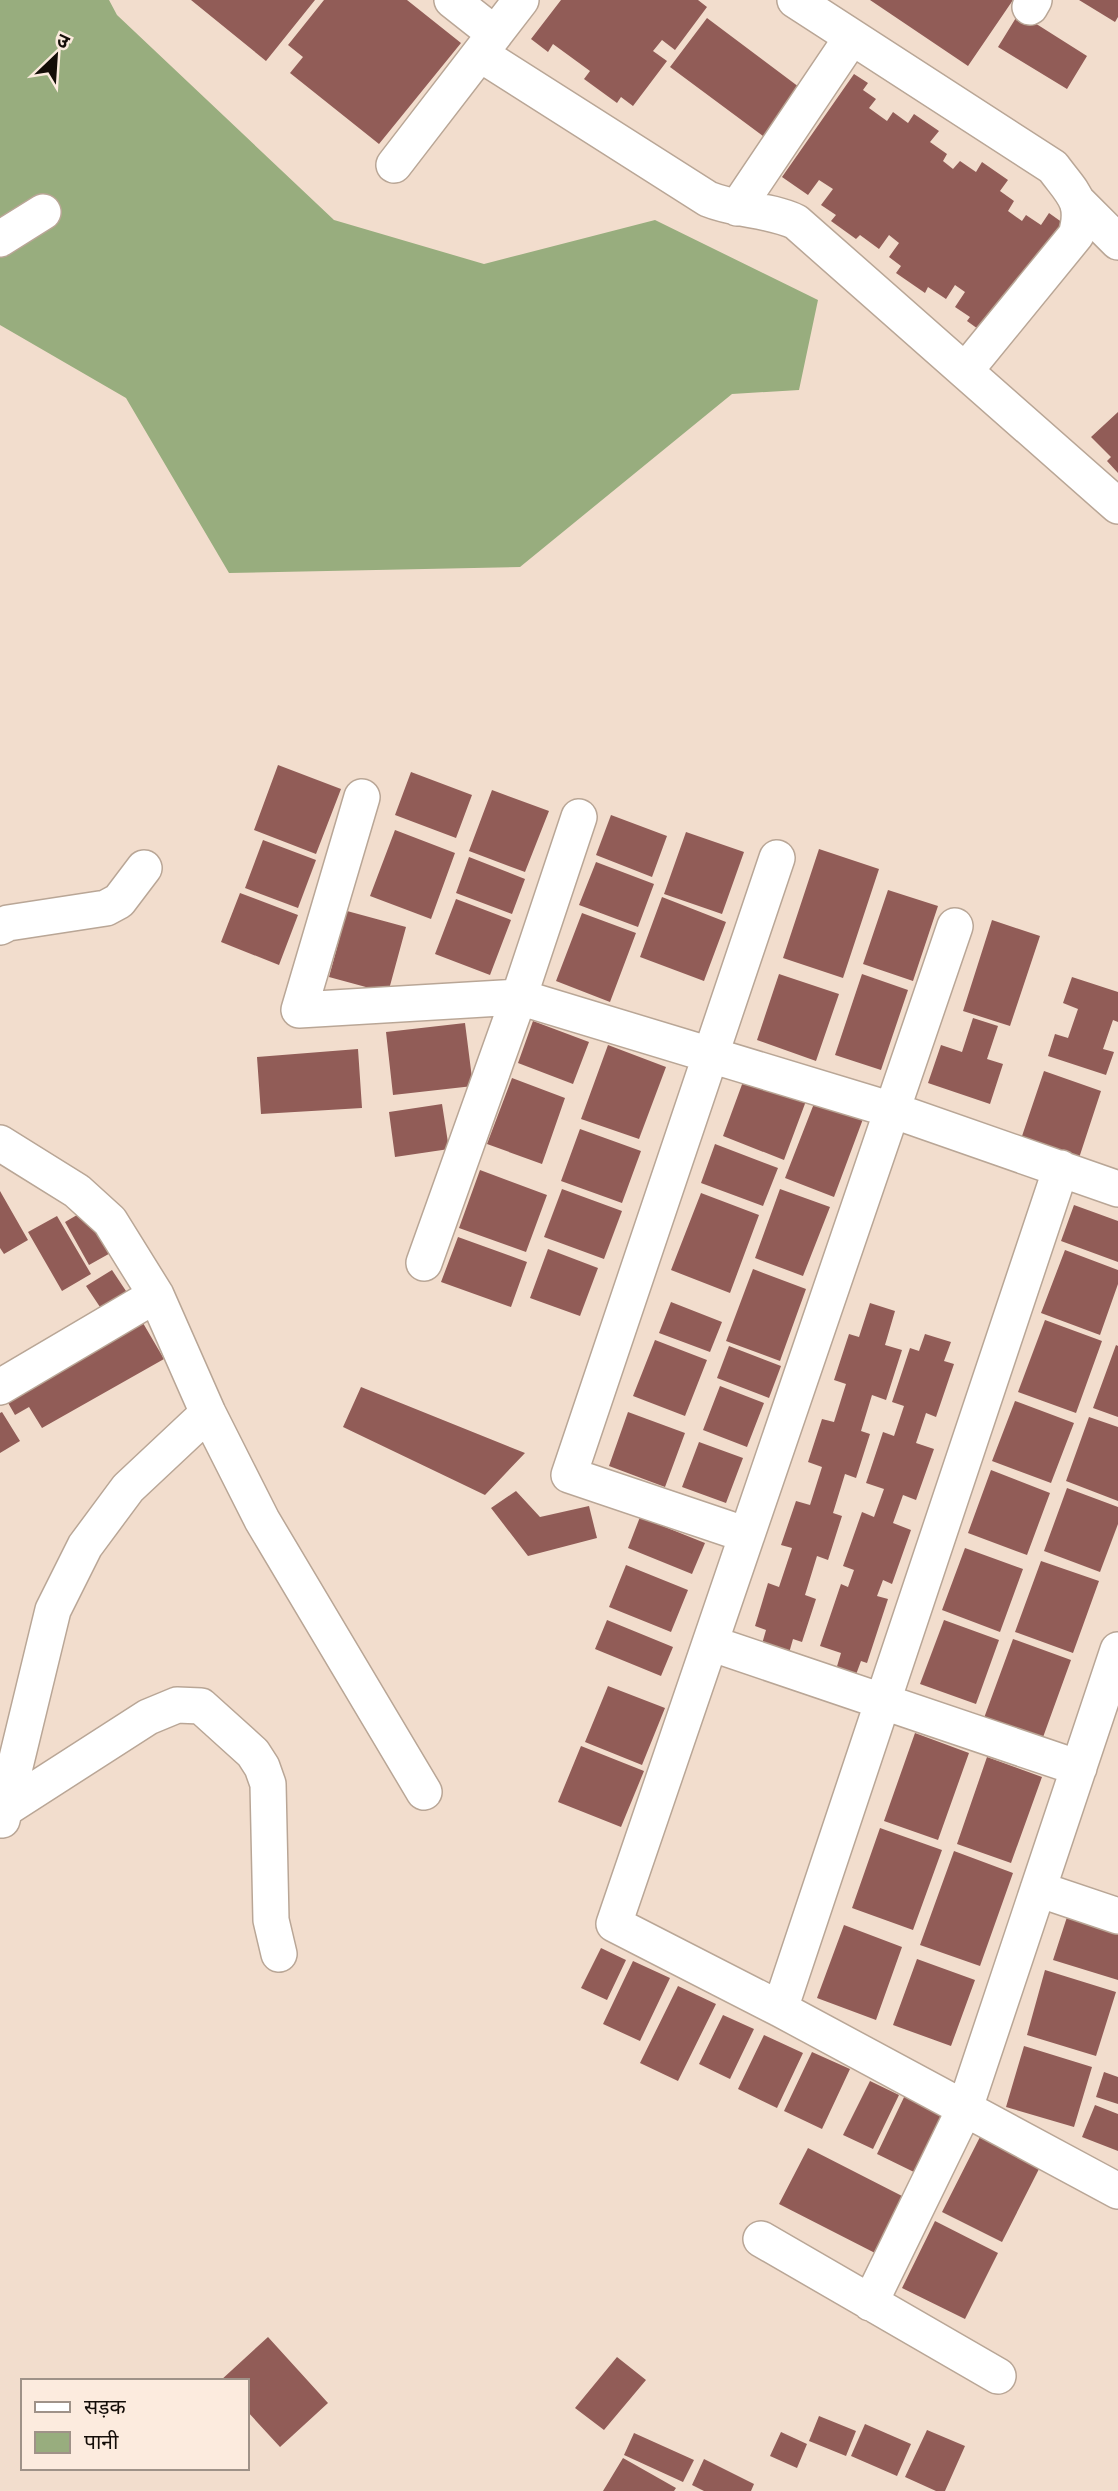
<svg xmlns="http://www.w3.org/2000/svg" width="1118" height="2491" viewBox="0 0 1118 2491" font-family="'Space Grotesk','Noto Sans Devanagari',sans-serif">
	<rect width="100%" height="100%" fill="#f2ddcd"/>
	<!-- water -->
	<path fill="#98ad7e" d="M0,0H109L117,15L334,220L484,264L655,220L818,300L799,390L732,394L520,567L229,573L126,398L0,325Z"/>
	<!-- building -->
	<path fill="#915c57" d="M191,0H315L266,61Z
		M324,0H407L461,43L379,144L290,73L303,57L288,45Z
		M561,0H698L707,7L675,50L662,40L653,51L667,61L633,106L621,97L617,103L584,79L590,71L553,44L548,52L531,39Z
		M870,0H1013L968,66Z
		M1079,0H1118V17L1115,22Z
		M1019,13L1087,56L1067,89L998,47Z
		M707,18L807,93L771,142L670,67Z
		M854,74L868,83L863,90L876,99L869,108L887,121L893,112L908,123L914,114L939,131L930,142L947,154L943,161L953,169L960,161L976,172L982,162L1008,180L1000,191L1014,201L1008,211L1022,221L1026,215L1041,225L1049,213L1063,223L985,334L967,321L970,317L955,307L965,292L955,285L946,299L928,287L925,293L896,273L901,266L889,257L899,243L889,235L879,249L860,235L856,239L831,221L836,215L821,205L833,189L819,180L808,195L782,177Z
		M1118,412V473L1107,461L1111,457L1091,437Z
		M278,765L341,789L316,854L254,830Z
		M411,772L472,795L456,838L395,815Z
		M492,790L549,811L525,872L469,851Z
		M611,815L667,836L652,877L596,855Z
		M395,830L455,853L431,919L370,896Z
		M686,832L744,852L722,914L664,894Z
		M263,840L316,860L298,908L245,888Z
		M819,849L879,869L843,978L783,958Z
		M469,857L525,879L512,914L456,893Z
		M596,862L654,884L638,927L579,905Z
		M888,890L938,906L913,981L863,964Z
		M240,893L298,915L279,965L221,942Z
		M662,897L726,922L704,981L640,957Z
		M456,899L511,920L490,975L435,954Z
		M347,911L406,927L388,993L329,977Z
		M582,913L636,933L610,1002L556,981Z
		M992,920L1040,936L1010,1026L963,1011Z
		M779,974L839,994L816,1061L757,1040Z
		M862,974L908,990L881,1070L835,1055Z
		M1072,977L1118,992V1022L1113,1020L1103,1049L1114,1052L1106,1075L1048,1056L1055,1034L1068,1038L1078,1009L1063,1003Z
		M973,1018L998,1026L987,1059L1003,1064L990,1104L928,1083L941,1045L962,1052Z
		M533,1021L589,1042L573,1084L518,1063Z
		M465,1023L473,1086L393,1095L386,1032Z
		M608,1045L666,1067L639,1139L581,1119Z
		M358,1049L362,1108L261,1114L257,1057Z
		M1044,1071L1101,1091L1079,1158L1021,1139Z
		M512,1078L565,1098L542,1164L487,1144Z
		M744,1079L806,1101L784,1160L723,1136Z
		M815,1101L863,1119L834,1197L785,1178Z
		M442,1104L449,1149L395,1157L389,1112Z
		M580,1129L641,1151L622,1203L561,1181Z
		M715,1144L778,1168L763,1206L701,1183Z
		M480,1170L547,1195L526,1252L459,1228Z
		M562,1189L622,1211L604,1259L544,1237Z
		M780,1189L830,1207L803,1276L755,1258Z
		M0,1191L28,1240L4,1254L0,1248Z
		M701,1193L759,1215L730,1293L671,1270Z
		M1074,1205L1118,1221V1262L1061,1241Z
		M89,1208L114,1251L89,1265L65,1222Z
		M57,1216L91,1274L62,1291L28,1232Z
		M458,1237L527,1262L511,1307L441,1282Z
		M548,1249L598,1268L580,1316L530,1298Z
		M1065,1250L1118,1270V1284L1100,1335L1041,1313Z
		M753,1269L806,1289L780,1361L726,1341Z
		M112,1270L130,1297L104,1313L86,1286Z
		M671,1302L722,1322L710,1352L659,1333Z
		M870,1303L895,1311L885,1345L902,1350L886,1400L872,1395L861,1431L870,1434L856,1478L845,1474L833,1513L842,1516L828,1560L817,1556L805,1595L816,1599L802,1642L793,1639L787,1660L760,1651L766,1630L755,1626L768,1583L779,1587L792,1548L781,1545L796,1501L810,1505L822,1467L808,1462L822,1419L834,1422L846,1384L834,1380L849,1334L859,1337Z
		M1045,1320L1102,1341L1076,1413L1018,1392Z
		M143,1323L164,1359L42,1428L29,1407L15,1415L7,1401Z
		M925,1334L951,1342L944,1361L954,1364L936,1417L926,1413L916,1443L934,1449L916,1500L903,1495L893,1523L911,1530L892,1584L883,1580L877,1596L888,1599L867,1663L861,1661L854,1680L835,1673L841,1653L820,1646L841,1584L848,1587L854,1570L843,1566L862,1512L874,1517L884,1489L866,1483L883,1432L894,1436L904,1406L892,1402L910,1348L919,1351Z
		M655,1340L707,1360L685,1416L633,1396Z
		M1116,1345L1118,1346V1417L1093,1408Z
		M729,1346L781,1366L769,1398L717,1378Z
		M720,1386L764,1403L747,1447L703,1430Z
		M361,1387L525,1453L485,1495L343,1427Z
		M1015,1401L1074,1423L1051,1483L992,1461Z
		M2,1412L20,1441L0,1453V1413Z
		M628,1412L685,1433L665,1487L609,1466Z
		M1089,1417L1118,1427V1501L1066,1481Z
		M699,1442L743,1458L726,1503L682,1487Z
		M991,1470L1050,1493L1027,1555L968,1533Z
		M1067,1488L1118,1507V1524L1100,1572L1044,1551Z
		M516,1491L540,1517L589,1506L597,1538L528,1556L491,1508Z
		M640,1517L705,1543L692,1574L628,1548Z
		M965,1548L1023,1569L1000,1632L942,1610Z
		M1041,1561L1099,1581L1073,1653L1015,1632Z
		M626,1565L688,1590L671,1632L609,1607Z
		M607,1620L673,1647L661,1676L595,1649Z
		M944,1620L999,1640L976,1704L920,1684Z
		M1013,1639L1071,1660L1042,1740L984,1718Z
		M608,1686L665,1708L642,1765L585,1742Z
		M915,1733L969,1753L938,1840L884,1821Z
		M581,1746L644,1771L621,1827L558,1802Z
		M987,1757L1042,1777L1011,1863L957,1844Z
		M880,1828L942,1850L913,1930L852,1908Z
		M954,1851L1013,1873L980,1966L920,1945Z
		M1067,1917L1118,1933V1980L1053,1960Z
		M844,1925L902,1947L876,2020L817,1998Z
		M601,1948L626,1960L607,2000L581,1988Z
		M917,1959L975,1980L951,2046L893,2025Z
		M633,1961L670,1978L640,2041L603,2024Z
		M1045,1970L1116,1992L1096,2056L1027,2035Z
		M678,1986L716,2004L678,2081L640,2063Z
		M723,2015L754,2029L730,2079L699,2064Z
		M764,2035L803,2053L777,2108L738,2089Z
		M1024,2046L1092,2067L1074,2127L1006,2107Z
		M812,2052L850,2069L822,2129L784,2111Z
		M1104,2072L1118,2077V2104L1096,2097Z
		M870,2081L899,2095L873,2149L843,2135Z
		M906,2093L947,2113L918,2174L877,2154Z
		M1095,2105L1118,2114V2151L1082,2137Z
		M980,2137L1040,2167L1002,2242L942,2212Z
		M808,2148L904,2197L875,2253L779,2204Z
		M935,2221L998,2253L965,2319L902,2288Z
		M268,2337L328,2403L280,2447L247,2411V2381H220Z
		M617,2357L646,2380L604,2430L575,2408Z
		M819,2416L856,2431L846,2456L809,2441Z
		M865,2424L911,2444L897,2476L851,2456Z
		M927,2430L965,2446L945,2491H936L905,2477Z
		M781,2432L807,2444L797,2468L770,2456Z
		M634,2433L694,2460L683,2482L624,2455Z
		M623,2458L676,2488L674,2491H603Z
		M704,2459L754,2484L751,2491H704L692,2485Z"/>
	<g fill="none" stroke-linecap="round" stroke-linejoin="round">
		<defs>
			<path id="minor" d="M452,0L495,34
				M795,0L1053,167C1072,193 1086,201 1076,235L965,371
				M1030,7L1034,0
				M480,54L708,199C737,211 769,209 796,222L1118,506
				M394,165L521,0
				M1078,202L1118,242
				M737,208L852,37
				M0,239L43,212
				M362,797L299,1010L519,997L892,1110L1118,1189
				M955,926L614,1924L780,2009L1118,2191
				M0,927L8,923L106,908L119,901L144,868
				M0,1143L77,1191L110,1221L156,1295L208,1413L262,1520L424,1792
				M424,1263L519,997L579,817
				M0,1387L156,1295
				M747,1535L569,1475L777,858
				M710,1643L1079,1768
				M5,1809L148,1717L177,1705L201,1706L253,1753L262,1767L268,1784L271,1920L279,1954
				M2,1820L53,1610L85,1546L128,1488L208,1413
				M1038,1889L1118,1916
				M780,2009L1061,1168
				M761,2239L998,2376
				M870,2303L965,2108L1118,1650"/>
		</defs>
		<!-- minor casing -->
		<use href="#minor" stroke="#b9a696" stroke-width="38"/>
		<!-- minor -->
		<use href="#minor" stroke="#fff" stroke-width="35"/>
	</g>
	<!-- legend -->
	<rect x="21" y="2379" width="228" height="91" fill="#fcebde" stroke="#9f9288" stroke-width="2"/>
	<rect x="35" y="2402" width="35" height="10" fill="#ffffff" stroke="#9f9288" stroke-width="2"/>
	<text x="84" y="2414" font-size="21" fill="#140d08">सड़क</text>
	<rect x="35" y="2432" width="35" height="21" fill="#98ad7e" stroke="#9f9288" stroke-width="2"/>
	<text x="84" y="2449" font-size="21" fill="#140d08">पानी</text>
	<!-- north arrow -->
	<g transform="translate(56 56) rotate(25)" stroke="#fcebde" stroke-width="5" paint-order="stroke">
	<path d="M0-5L12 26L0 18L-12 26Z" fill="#140d08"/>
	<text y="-10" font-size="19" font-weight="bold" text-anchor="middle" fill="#140d08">उ</text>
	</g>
</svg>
